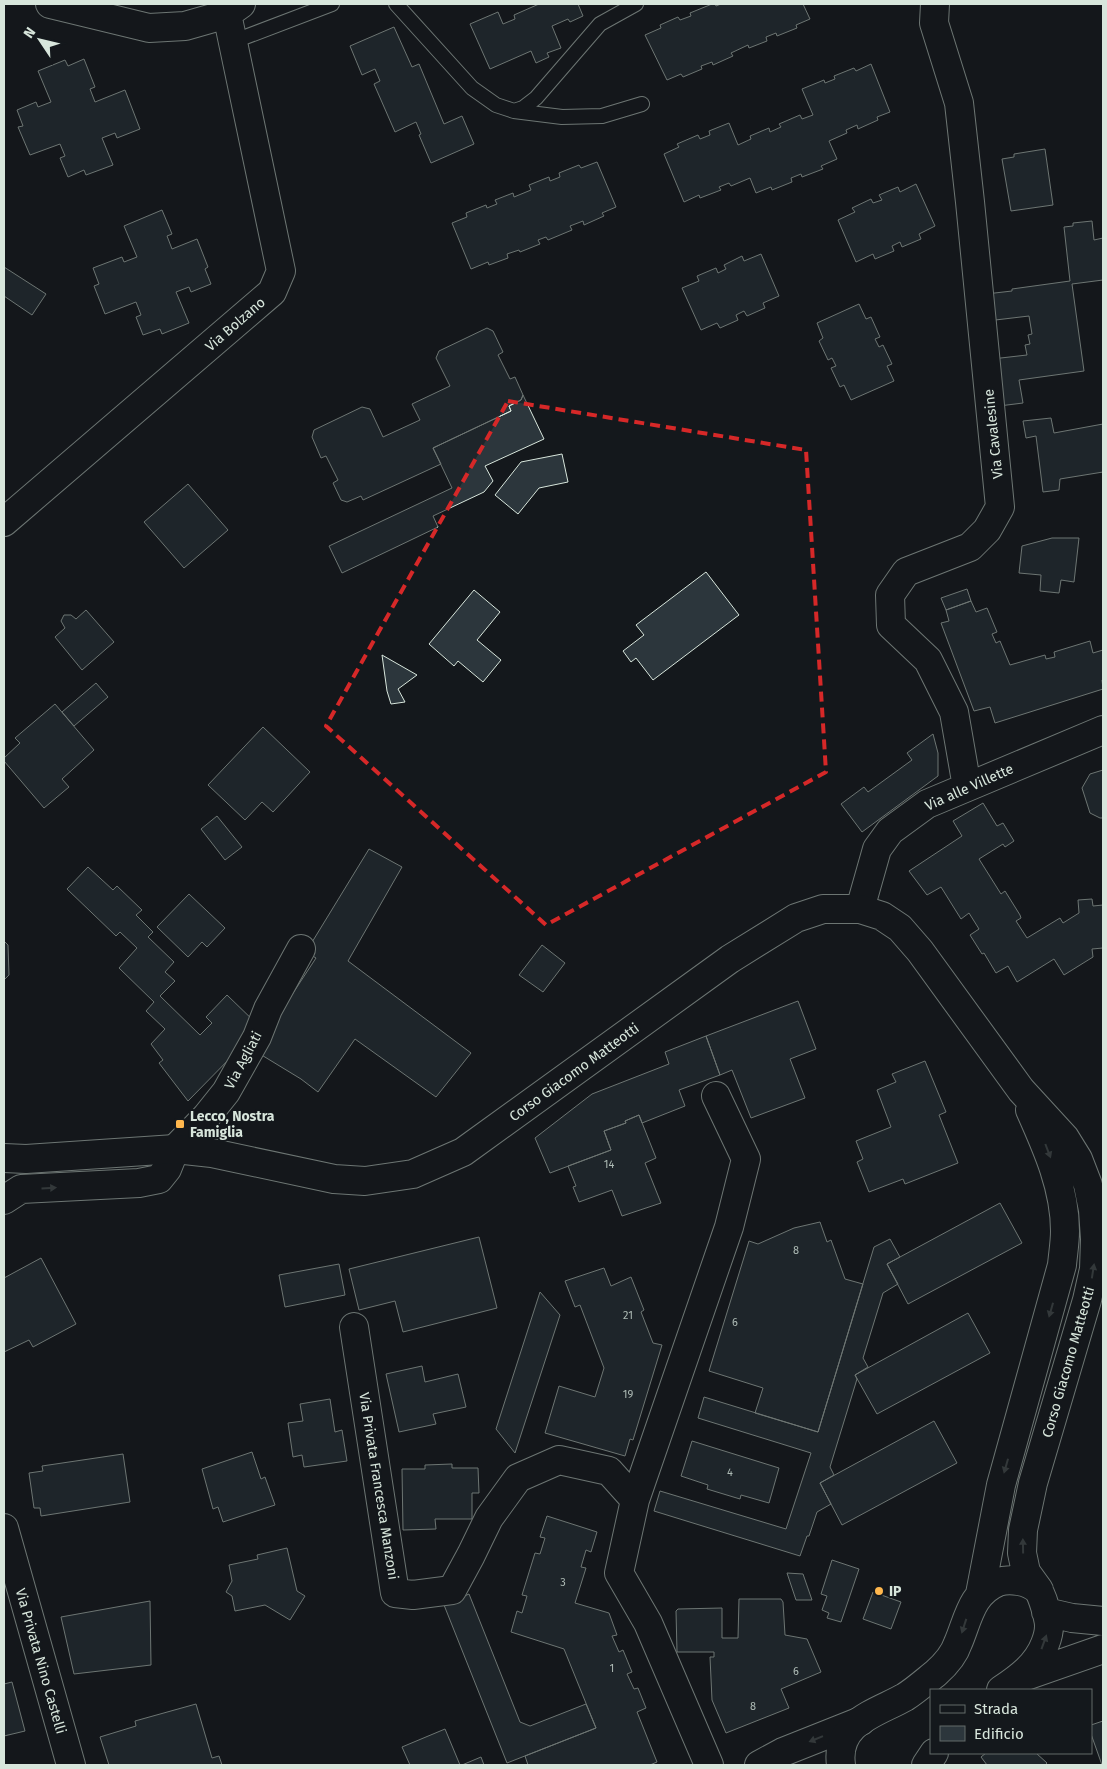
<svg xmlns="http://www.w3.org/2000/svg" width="1107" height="1769" viewBox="0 0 1107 1769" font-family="'Fira Sans',sans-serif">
	<rect width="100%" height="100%" fill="#14181c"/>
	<!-- building -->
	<path fill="#2c363c" stroke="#d8e6dc" d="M539,4H578L583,16L570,22L568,19L552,26L561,48L547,53L549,57L536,63L531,51L490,69L470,24L498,12L503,24L515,19L514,15Z
		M712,4H715L716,6L721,4H803L810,19L796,25L797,28L777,36L776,33L766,37L767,41L749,48L748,45L731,53L733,56L713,65L712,62L701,66L702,69L683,77L681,74L667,80L645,35L661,28L660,25L678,17L680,20L691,16L690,13Z
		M394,27L412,67L419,64L444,124L462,116L474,144L431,163L419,135L421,134L416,122L395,132L374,84L380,81L375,69L362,75L350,46Z
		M84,59L95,87L90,89L95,102L125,90L140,129L117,138L115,133L102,138L113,165L86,175L84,170L68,177L60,158L65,156L60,144L30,155L18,127L23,126L17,110L36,102L38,107L51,102L38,71L65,60L68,66Z
		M871,64L890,112L877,117L878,120L858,129L857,125L846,130L847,133L829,141L837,159L821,166L823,169L802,177L801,174L791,178L792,182L772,190L771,187L756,193L750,178L731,186L729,183L719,187L721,190L700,198L699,195L684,202L664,154L679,147L677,144L698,135L700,139L710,135L709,131L729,123L738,145L751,139L750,136L769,128L770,132L781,127L779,124L800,115L802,119L813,115L802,89L824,80L825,83L835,79L834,76L854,68L856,71Z
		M1045,149L1053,205L1011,211L1002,159L1014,157V154Z
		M597,162L616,207L602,213L604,216L584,225L583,221L570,226L572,230L548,240L546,237L538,240L540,244L520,252L519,250L507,254L508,258L489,265L488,262L471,269L452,223L467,217L466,213L486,205L487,208L497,204L495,200L513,193L514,197L531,190L529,185L549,177L550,181L560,177L559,173L579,165L581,168Z
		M916,184L935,226L919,234L921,239L902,247L900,242L892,246L894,251L875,259L873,254L856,262L838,220L855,212L852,208L871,199L873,203L882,200L879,195L898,187L900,192Z
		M162,210L172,234L167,236L172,249L197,239L208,267L205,269L211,284L191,292L189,287L176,292L189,323L162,334L160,329L143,335L136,317L141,315L136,302L105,314L94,286L99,284L93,268L122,257L124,262L137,257L124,226Z
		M1092,221L1094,240L1103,238V280L1072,284L1084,371L1019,380L1023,403L999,406L992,359L1027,355L1025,345L1030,344L1028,335L1032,334L1029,316L987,321L986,294L1012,291V289L1070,281L1064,227L1073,226V223Z
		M761,254L779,296L763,303L765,308L747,316L744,311L736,315L738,320L720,328L717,323L701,330L682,288L699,281L697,276L716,268L718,273L726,269L724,265L742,256L744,261Z
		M4,267L46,294L32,315L4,296Z
		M859,304L866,319L871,317L880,337L875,339L879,347L883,345L892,364L887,366L894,381L851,400L844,385L840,387L831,368L836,366L832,358L828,360L819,341L823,338L817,323Z
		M487,328L493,331L503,352L498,355L510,379L515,377L523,395L521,400L509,406L511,411L433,448L441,464L363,500L361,496L347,502L341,500L333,483L338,480L326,456L321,458L312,437L314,430L362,407L370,409L383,437L420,420L412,404L450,386L436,358L439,351Z
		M523,395L544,439L485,466L493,481L484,492L433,516L438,527L342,573L329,546L452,488L433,448L511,411L509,406L521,400Z
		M1051,418L1054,433L1103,424V472L1060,479L1059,490L1043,492L1036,436L1026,438L1023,421Z
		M562,454L568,482L539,488L518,514L495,495L521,462Z
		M188,484L228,530L184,568L144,522Z
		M1052,538H1079L1074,582L1061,580L1059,593L1040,591L1041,575L1019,573L1022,546Z
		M706,572L739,615L653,680L636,658L631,662L623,651L644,635L636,625Z
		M967,589L971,601L946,610L941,598Z
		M474,590L500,612L477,640L501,660L483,682L458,661L454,666L429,644Z
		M971,601L976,612L987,608L997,632L992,634L996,643L1000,641L1010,665L1045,655L1046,659L1055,657L1054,652L1090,641L1093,653L1103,650V679L1102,680L1103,689L995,723L990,707L974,711L941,623L949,621L946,610Z
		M86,610L114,642L82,670L55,637L65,628L61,621L64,615H71L76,619Z
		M382,655L417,675L398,689L405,702L391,704L387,691Z
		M96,683L108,697L74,726L62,712Z
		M55,704L94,750L62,779L69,787L44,808L4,761V758L20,743L15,738Z
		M263,727L310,772L273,812L262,802L245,820L208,785Z
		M933,734L938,753V776L862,832L841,804L864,787L868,792L912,760L907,753Z
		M1103,770V818H1100L1090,813L1082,788L1090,774Z
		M983,803L997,826L1003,823L1014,841L1005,847L1003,844L979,859L1001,894L1005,891L1020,915L1021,918L1016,921L1027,938L1060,918L1063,923L1079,913L1078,900L1092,899L1093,906L1103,905V948L1092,949L1093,957L1064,975L1054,959L1017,982L1008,966L996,973L984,953L982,954L970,935L979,929L969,913L961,919L941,887L927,895L909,871L962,836L953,821Z
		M217,816L242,847L225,860L201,829Z
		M369,849L402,867L348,961L471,1053L436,1097L355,1039L318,1092L301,1079L255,1051L316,958L306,952Z
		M88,867L113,890L117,886L142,910L136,915L153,932L148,937L174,962L165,972L175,981L160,996L200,1035L212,1023L206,1017L227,995L258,1025L241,1047L188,1101L159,1063L163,1060L151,1044L165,1029L146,1011L154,1002L119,968L137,948L120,932L116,936L67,889Z
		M189,894L225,928L207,947L202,942L188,957L157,927Z
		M4,941L8,945L9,975L4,980Z
		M542,945L565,963L543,992L519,975Z
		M798,1001L816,1049L790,1059L805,1098L751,1118L732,1070L720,1075L706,1036Z
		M706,1036L720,1075L679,1090L685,1106L642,1123L639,1115L625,1121L626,1123L604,1131L611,1150L550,1173L535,1138L592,1094L669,1064L665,1052Z
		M925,1061L946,1112L939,1115L958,1163L905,1184L903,1179L869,1192L857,1162L863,1159L856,1141L891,1127L877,1090L896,1082L892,1074Z
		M639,1115L656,1158L645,1163L661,1203L622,1216L612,1190L579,1202L573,1187L576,1186L568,1166L611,1150L604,1131L626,1123L625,1121Z
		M1000,1203L1022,1243L908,1304L887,1264Z
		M820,1222L827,1242L831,1240L845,1279L863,1284L818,1432L755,1413L763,1388L709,1371L749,1241L758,1244L794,1228Z
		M479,1237L497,1308L403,1332L395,1301L359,1310L349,1269Z
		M890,1239L900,1257L887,1264L898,1284L883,1293L863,1358L868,1367L855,1375L857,1379L830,1467L834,1475L820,1483L831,1504L817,1512L809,1536H807L800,1556L654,1511L660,1491L786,1529L811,1453L698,1418L704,1397L818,1432L874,1247Z
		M41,1258L76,1324L33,1347L29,1340L4,1352V1278Z
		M339,1264L345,1295L285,1307L279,1275Z
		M604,1268L611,1286L631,1277L644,1310L641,1312L653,1343L662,1345L633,1440L630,1439L625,1456L545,1433L559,1386L595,1397L604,1368L580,1305L575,1307L565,1281Z
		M540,1292L560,1315L515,1453L496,1429Z
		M968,1313L990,1353L877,1414L855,1375Z
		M422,1366L425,1382L458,1374L466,1407L433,1414L436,1424L399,1432L386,1374Z
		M330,1399L335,1432L342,1430L347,1461L304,1467L302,1455L293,1457L288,1423L303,1421L300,1404Z
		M934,1421L957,1463L842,1525L820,1483Z
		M692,1441L779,1468L769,1503L741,1495L740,1499L707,1489L708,1485L681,1476Z
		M252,1452L261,1479L265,1477L275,1505L223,1522L218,1507L213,1509L202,1469Z
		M123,1454L130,1502L41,1516L40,1508H34L29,1473L43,1471L42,1466Z
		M452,1464V1468H478L479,1493H472V1519H435L436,1529L403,1530L402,1469H425V1465Z
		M547,1516L597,1532L591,1552L586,1550L581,1567L586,1568L575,1603L609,1613L617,1635L612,1636L619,1652L623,1650L632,1672L627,1674L634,1689L638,1688L646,1708L637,1712L657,1762L650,1765H528L525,1756L596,1728L564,1649L511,1632L517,1611L522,1613L527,1596L522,1595L535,1553L540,1554L545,1538L540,1537Z
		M287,1548L297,1591L305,1596L290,1620L265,1605L235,1611L232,1596L226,1592L232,1581L229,1565L258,1559L257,1555Z
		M832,1560L859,1569L841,1622L827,1618L829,1613L822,1610L827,1596L821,1594Z
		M787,1573L803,1574L812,1600H796Z
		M873,1592L901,1602L891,1629L863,1619Z
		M469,1594L520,1722L530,1726L586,1704L596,1728L507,1763L444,1605Z
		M739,1599H781L783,1602L785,1635L807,1639L821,1672L781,1689L789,1708L726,1733L712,1700L710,1657H714V1652H677L676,1611L678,1609L722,1608V1638H738Z
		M150,1601L151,1665L74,1674L61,1617Z
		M12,1682L25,1731L4,1736V1684Z
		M196,1704L212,1758L219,1756L222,1765H109L100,1737L136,1726L135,1721Z
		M1103,1721V1765H1102L1091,1734V1725Z
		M445,1729L460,1765H410L402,1747Z
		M986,1753H1036L1047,1763L1045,1765H987L981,1757Z
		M481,1757L484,1765H462Z"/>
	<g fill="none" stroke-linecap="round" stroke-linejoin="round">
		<defs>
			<path id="service" d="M396,4L472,88L496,105L514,111L523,108L536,98L600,24L636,4
				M232,42L332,4
				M514,111L562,117L602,116L642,104"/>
			<path id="minor" d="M50,4L149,28L185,26L227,14L241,4
				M935,4L934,23L959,103L970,202L1000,507L987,530L970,547L906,572L890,595L891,625L928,660L954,712L967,787
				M4,522L272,292L281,271L227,14
				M860,909L877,849L890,831L927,804L1103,730
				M4,1200L21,1189L139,1183L159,1179L167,1169L175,1149L206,1117L226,1092L257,1037L268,1009L301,949
				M354,1327L395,1593L413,1595L452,1590L471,1555L489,1518L518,1478L559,1460L609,1471L635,1500
				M4,1528L71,1765
				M709,1765L648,1623L619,1573L635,1500L729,1227L746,1159L716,1096
				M759,1765L783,1752L861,1721"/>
			<path id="secondary" d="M4,1158L26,1159L175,1149L212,1153L334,1179L365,1181L413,1174L463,1152L730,959L796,918L823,909H860L882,916L900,928L920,951L1021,1090L1065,1138L1078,1159L1088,1185L1093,1210L1095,1239L1094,1269L1087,1300L1033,1483L1023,1530L1022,1553L1026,1572L1039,1590
				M980,1594L1001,1485L1062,1265C1063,1254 1065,1242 1065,1231C1065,1188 1047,1148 1030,1110
				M1046,1612L1072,1618L1103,1621
				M1020,1678L1103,1649
				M841,1765C835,1722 877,1713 905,1697C916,1690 926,1681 936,1673C945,1665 954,1655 958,1643C968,1620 971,1593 998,1582C1010,1578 1029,1581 1038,1590C1042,1594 1049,1619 1049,1626C1049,1631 1047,1639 1045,1644C1037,1665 1019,1678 1001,1690
				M926,1765L934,1753"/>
		</defs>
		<!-- service casing -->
		<use href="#service" stroke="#d8e6dc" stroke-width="16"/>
		<!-- minor casing -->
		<use href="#minor" stroke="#d8e6dc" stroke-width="30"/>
		<!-- secondary casing -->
		<use href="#secondary" stroke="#d8e6dc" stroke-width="30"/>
		<!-- service -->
		<use href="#service" stroke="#14181c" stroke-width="14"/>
		<!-- minor -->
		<use href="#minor" stroke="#14181c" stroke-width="28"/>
		<!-- secondary -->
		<use href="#secondary" stroke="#14181c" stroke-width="28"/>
	</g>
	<!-- one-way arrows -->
	<defs><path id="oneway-solid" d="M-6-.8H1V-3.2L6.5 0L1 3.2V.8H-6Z" transform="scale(1.25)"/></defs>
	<g fill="#59605f">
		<use href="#oneway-solid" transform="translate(1048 1151) rotate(69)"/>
		<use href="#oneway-solid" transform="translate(49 1188) rotate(-3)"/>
		<use href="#oneway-solid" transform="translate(1093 1271) rotate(-81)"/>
		<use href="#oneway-solid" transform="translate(1051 1310) rotate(106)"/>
		<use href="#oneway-solid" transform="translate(1006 1466) rotate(106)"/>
		<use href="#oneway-solid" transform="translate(1023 1546) rotate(-91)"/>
		<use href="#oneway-solid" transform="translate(964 1626) rotate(108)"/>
		<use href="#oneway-solid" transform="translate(1044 1642) rotate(-70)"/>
		<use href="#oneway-solid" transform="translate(816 1739) rotate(158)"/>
	</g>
	<!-- marked area -->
	<path d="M0 0H1107V1769H0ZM508,401L806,450L826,772L546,925L326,726Z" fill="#14181c" fill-opacity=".55" fill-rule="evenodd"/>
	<path fill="none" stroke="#d62828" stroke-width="4" stroke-dasharray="10 6" stroke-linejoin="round" d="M508,401L806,450L826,772L546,925L326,726Z"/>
	<!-- markers -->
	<g fill="#ffb74d" stroke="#14181c" stroke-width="2">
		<rect x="175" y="1119" width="10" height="10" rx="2.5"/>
		<circle cx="879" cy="1591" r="5"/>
	</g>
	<g text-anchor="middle" stroke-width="4" stroke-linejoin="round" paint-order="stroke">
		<!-- number labels -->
		<g font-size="11" fill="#adbab4">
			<text x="609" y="1168">14</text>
			<text x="796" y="1254">8</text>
			<text x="628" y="1319">21</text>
			<text x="735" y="1326">6</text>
			<text x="628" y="1398">19</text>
			<text x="730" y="1476">4</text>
			<text x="563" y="1586">3</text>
			<text x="612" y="1672">1</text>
			<text x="796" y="1675">6</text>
			<text x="753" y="1710">8</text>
		</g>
		<!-- street labels -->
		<g font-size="14" fill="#d8e6dc" stroke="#14181c">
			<text transform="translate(235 324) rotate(-41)" y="5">Via Bolzano</text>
			<text transform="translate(993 434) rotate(-96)" y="5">Via Cavalesine</text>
			<text transform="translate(969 787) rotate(-24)" y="5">Via alle Villette</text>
			<text transform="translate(243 1060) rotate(-62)" y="5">Via Agliati</text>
			<text transform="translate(574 1072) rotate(-36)" y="5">Corso Giacomo Matteotti</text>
			<text transform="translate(1068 1362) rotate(-74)" y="5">Corso Giacomo Matteotti</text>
			<text transform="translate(379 1486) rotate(81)" y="5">Via Privata Francesca Manzoni</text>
			<text transform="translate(41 1661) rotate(74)" y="5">Via Privata Nino Castelli</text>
		</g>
		<!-- poi labels -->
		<g font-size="14" font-weight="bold" fill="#d8e6dc" stroke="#14181c" text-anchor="start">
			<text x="190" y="1121">Lecco, Nostra<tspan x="190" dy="16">Famiglia</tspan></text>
			<text x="889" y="1596">IP</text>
		</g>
	</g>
	<!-- border -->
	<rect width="1107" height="1769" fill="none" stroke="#d8e6dc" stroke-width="10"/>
	<!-- legend -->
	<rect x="930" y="1689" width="162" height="65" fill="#14181c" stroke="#626a69"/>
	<rect x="940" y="1705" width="25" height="8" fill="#14181c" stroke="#626a69"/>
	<text x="974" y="1714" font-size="15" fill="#d8e6dc">Strada</text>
	<rect x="940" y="1726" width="25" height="15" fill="#2c363c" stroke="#626a69"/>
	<text x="974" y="1739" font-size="15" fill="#d8e6dc">Edificio</text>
	<!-- north arrow -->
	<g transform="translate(40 40) rotate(305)" stroke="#14181c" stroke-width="4" paint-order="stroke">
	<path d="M0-4L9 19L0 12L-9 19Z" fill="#d8e6dc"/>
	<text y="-8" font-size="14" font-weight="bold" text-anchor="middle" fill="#d8e6dc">N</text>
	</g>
</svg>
